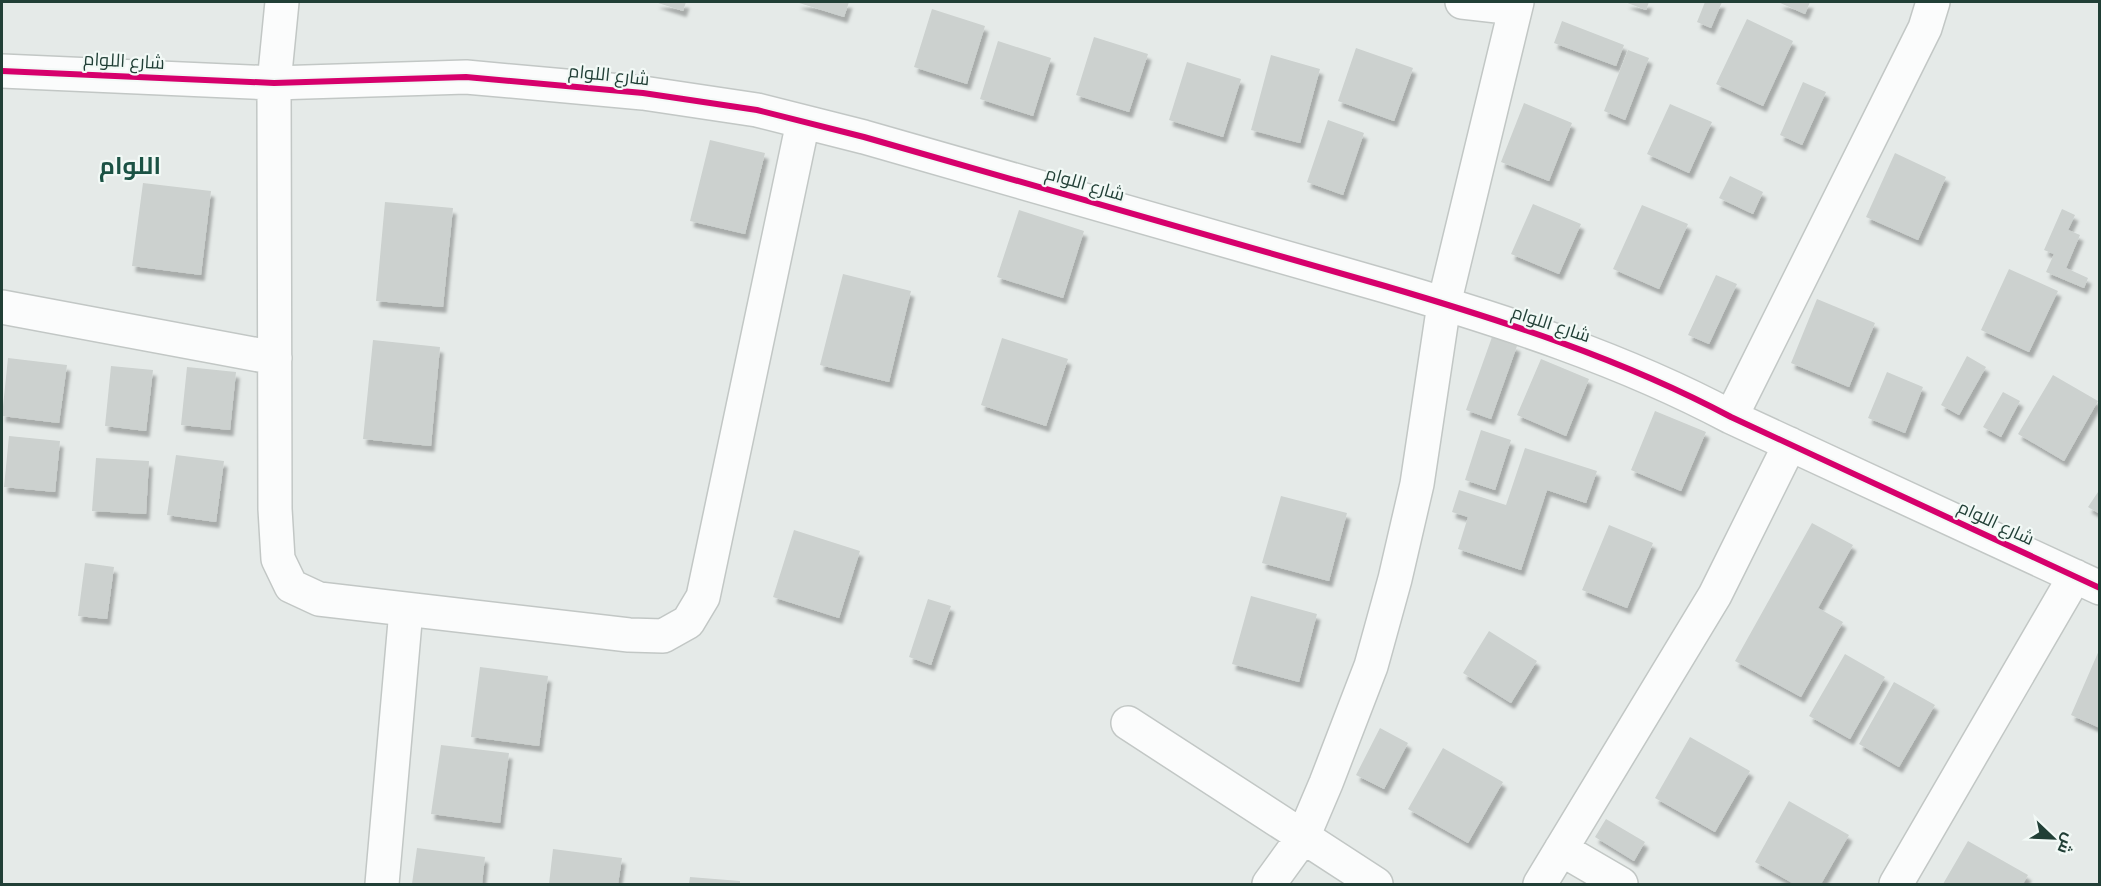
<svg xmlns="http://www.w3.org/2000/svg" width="2101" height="886" viewBox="0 0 2101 886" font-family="'DM Sans',Cairo,sans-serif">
	<defs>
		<filter id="shadow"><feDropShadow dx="3.5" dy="6" stdDeviation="1.5" flood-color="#0004"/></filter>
	</defs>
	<rect width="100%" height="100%" fill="#e5eae8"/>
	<!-- building -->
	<path fill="#ccd1cf" filter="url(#shadow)" d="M655,2H686L683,11Z
		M796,2H849L844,17Z
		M1625,2H1649L1646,10Z
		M1705,2H1722L1711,28L1697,22Z
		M1778,2H1810L1805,14Z
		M932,9L985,26L967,84L914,67Z
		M1747,19L1793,41L1763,106L1716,84Z
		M1562,21L1624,45L1616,66L1554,43Z
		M1094,37L1148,54L1129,112L1076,95Z
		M998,41L1051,58L1033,116L980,99Z
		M1356,48L1413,68L1394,121L1338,101Z
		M1628,50L1649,58L1625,120L1604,111Z
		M1271,55L1320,69L1300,143L1251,130Z
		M1187,62L1241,79L1223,137L1169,120Z
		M1803,82L1826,92L1802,145L1780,135Z
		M1524,103L1572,123L1549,181L1501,162Z
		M1670,104L1712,122L1689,173L1647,154Z
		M1328,120L1364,133L1343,195L1307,182Z
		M710,140L765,153L745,234L690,221Z
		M1895,153L1946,177L1918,240L1866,217Z
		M1730,176L1763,192L1753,214L1719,198Z
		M143,183L211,191L201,275L132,266Z
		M385,202L453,208L443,307L376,301Z
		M1533,204L1581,224L1559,274L1511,254Z
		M1642,205L1688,224L1659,289L1613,269Z
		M2062,209L2075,215L2068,230L2080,235L2066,268L2088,278L2084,288L2046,272L2054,254L2044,250Z
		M1019,210L1084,231L1063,298L997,277Z
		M2009,269L2058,291L2029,352L1981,330Z
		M843,274L911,291L889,382L820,365Z
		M1716,275L1737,284L1709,344L1688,335Z
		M1817,299L1875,323L1849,387L1791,363Z
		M1492,337L1517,346L1491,419L1466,410Z
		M1002,338L1068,359L1046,426L981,405Z
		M373,340L440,347L431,446L363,439Z
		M1967,356L1986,367L1959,415L1941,405Z
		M8,358L67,365L59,423L2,416Z
		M1541,359L1589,379L1566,436L1517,415Z
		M111,366L153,370L146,431L105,426Z
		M187,367L236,372L230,430L181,425Z
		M1887,372L1923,387L1905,433L1868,418Z
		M2053,375L2098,401L2064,461L2018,434Z
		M2003,392L2020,401L2001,437L1983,427Z
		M1655,411L1706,432L1681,491L1631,470Z
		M1481,430L1511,440L1495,490L1465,480Z
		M9,436L60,441L55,492L4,487Z
		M1525,448L1597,471L1586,503L1547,490L1521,570L1458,549L1468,517L1452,512L1459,490L1506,505Z
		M176,455L224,461L216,522L167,515Z
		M96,458L149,461L146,514L92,511Z
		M2100,489V514L2088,507Z
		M1281,496L1347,513L1329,581L1262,563Z
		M1812,523L1853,545L1818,608L1843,622L1801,697L1735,661Z
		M1609,525L1653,543L1627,608L1582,590Z
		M794,530L860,551L839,618L773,597Z
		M85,563L114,567L107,619L78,616Z
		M1251,596L1317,614L1299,682L1232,664Z
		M928,599L951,606L931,665L909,657Z
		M1489,631L1537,661L1511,703L1463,673Z
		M2100,648V728L2071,715Z
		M1845,654L1885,677L1850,739L1809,716Z
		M480,667L548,676L539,746L471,737Z
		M1894,682L1935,705L1899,767L1859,744Z
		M1380,728L1408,743L1384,789L1356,775Z
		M1690,737L1750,771L1715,832L1655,798Z
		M441,745L509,753L500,823L431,814Z
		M1443,748L1503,782L1468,843L1408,809Z
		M1789,801L1849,835L1821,884H1794L1755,862Z
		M1606,819L1645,842L1634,861L1595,837Z
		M1968,841L2028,875L2023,884H1943Z
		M417,848L485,857L482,884H412Z
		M553,849L622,858L618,884H549Z
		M690,877L740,881V884H689Z"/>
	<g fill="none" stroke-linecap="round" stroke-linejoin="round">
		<defs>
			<path id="minor" d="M282,2L274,83L275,509L278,559L291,586L319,599L629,635L663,636L688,622L703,597L803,122
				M1462,2L1515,8
				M2,71L274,83L466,77L643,93L757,110L864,137L1385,286C1504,321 1622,359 1731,417L2100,588
				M2,307L275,358
				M1731,417L1925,28L1933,2
				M1128,723L1376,884
				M1561,849L1621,884
				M382,884L406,610
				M1269,884L1303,837L1326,783L1371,666L1395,579L1417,484L1444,304L1517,2
				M1540,884L1715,595L1790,444
				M1896,884L2075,576"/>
		</defs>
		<!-- minor casing -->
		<use href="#minor" stroke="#c2c7c5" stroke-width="36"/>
		<!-- minor -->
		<use href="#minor" stroke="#fbfcfc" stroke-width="33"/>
		<defs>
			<path id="cycleway" d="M2,71L274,83L466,77L643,93L757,110L864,137L1385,286C1504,321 1622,359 1731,417L2100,588"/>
		</defs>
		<!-- cycleway casing -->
		<use href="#cycleway" stroke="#f2f9f6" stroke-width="10"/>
		<!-- cycleway -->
		<use href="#cycleway" stroke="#d6006c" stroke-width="6"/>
	</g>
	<g text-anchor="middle" stroke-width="4.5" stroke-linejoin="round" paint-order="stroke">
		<!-- street labels -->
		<g font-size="18" fill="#213f36" stroke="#f2f9f6">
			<text transform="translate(124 61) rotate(3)" y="6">شارع اللوام</text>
			<text transform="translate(609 75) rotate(6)" y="6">شارع اللوام</text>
			<text transform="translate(1085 184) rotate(16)" y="6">شارع اللوام</text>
			<text transform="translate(1551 324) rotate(18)" y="6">شارع اللوام</text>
			<text transform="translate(1996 523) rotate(25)" y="6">شارع اللوام</text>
		</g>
		<!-- district labels -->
		<g font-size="24" font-weight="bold" fill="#1b5244" stroke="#f2f9f6">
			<text x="130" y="174">اللوام</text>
		</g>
	</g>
	<!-- border -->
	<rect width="2101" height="886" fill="none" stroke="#213f36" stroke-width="6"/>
	<!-- north arrow -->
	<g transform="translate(2053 838) rotate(113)" stroke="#f2f9f6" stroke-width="4.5" paint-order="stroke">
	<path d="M0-4.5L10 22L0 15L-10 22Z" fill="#213f36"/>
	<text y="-9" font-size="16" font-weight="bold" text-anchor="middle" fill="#213f36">ش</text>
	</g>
</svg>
